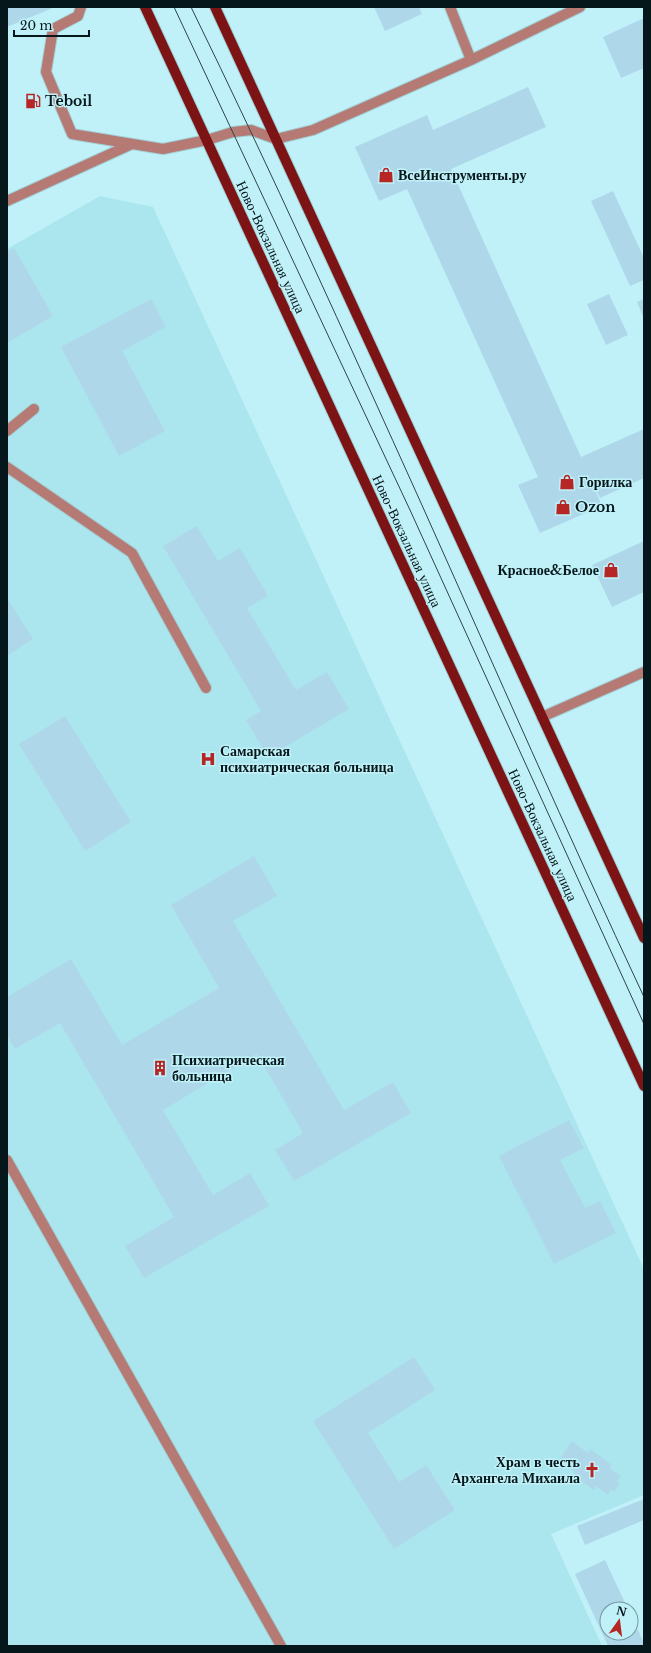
<svg xmlns="http://www.w3.org/2000/svg" width="651" height="1653" font-family="'Libre Baskerville',serif">
<style>
.built{fill:#abe6ee}
.building{fill:#aed8ea}
.lines{fill:none;stroke-linecap:round;stroke-linejoin:round}
.minor-casing{stroke:#a2ced4;stroke-width:12}
.major-casing{stroke:#a2ced4;stroke-width:12}
.minor{stroke:#b47a73;stroke-width:10}
.major{stroke:#7c1314;stroke-width:10}
.tram{stroke:#2d4549;stroke-width:1}
.labels{text-anchor:middle;stroke-width:3;stroke-linejoin:round;paint-order:stroke}
.poi-label{font-size:14px;font-weight:bold;fill:#05171a;stroke:#c0f1f8;text-anchor:start}
.street-label{font-size:14px;fill:#05171a;stroke:#c0f1f8}
</style>
<rect width="100%" height="100%" fill="#c0f1f8"/>
<path class="built" d="M100,196l53,11 491,1062v226l-93,39 51,112h-595v-1397z"/>
<path class="building" d="M7,7h48l-48,20z
M374,7h45l3,7 -37,17z
M644,18v50l-23,10 -18,-41z
M528,87l18,40 -95,42 130,288 63,-28v49l-44,20 -8,-15 10,23 -62,27 -22,-48 20,-8 -131,-288 -28,12 -24,-54 72,-32 6,15z
M613,191l31,67v22l-14,6 -39,-85z
M14,248l39,68 -46,27v-91z
M609,294l19,41 -22,10 -19,-41z
M151,299l15,28 -44,24 43,80 -46,25 -58,-109z
M644,299v20l-7,-17z
M197,526l21,35 22,-13 28,48 -21,12 49,82 31,-18 22,37 -81,48 -22,-37 15,-9 -98,-165z
M644,541v51l-32,15 -20,-42z
M7,598l26,41 -26,17z
M65,716l66,106 -46,29 -66,-107z
M254,856l23,40 -44,25 111,189 49,-28 18,31 -117,68 -19,-31 28,-17 -46,-79 -94,56 50,85 37,-22 19,33 -125,72 -19,-32 49,-29 -114,-194 -45,26 -8,-14v-38l64,-38 51,86 97,-57 -48,-83z
M569,1120l15,28 -24,12 25,48 15,-7 16,32 -62,31 -55,-108z
M414,1357l21,33 -67,43 31,49 27,-17 29,45 -61,39 -81,-128z
M572,1441l16,12 2,-4 22,16 -3,3 12,8 -4,6 3,2 -6,8 -3,-2 -3,5 -12,-9 -2,4 -21,-15 2,-3 -16,-12z
M644,1499v21l-59,25 -8,-19z
M605,1560l23,49h-21v24h24v-18l13,28v3h-36l-33,-72z"/>
<g class="lines">
<defs>
<path id="minor" d="M81,7l-3,9 -25,13 -7,43 26,62 91,15 44,-9 26,-8 18,-2 25,9 37,-9 158,-70 109,-53
M450,7l21,53
M7,201l125,-57
M7,431l27,-22
M7,467l125,86 74,135
M542,717l102,-45
M7,1160l274,486"/>
<path id="major" d="M145,7l499,1079
M215,7l429,931"/>
</defs>
<use href="#minor" class="minor-casing"/>
<use href="#major" class="major-casing"/>
<use href="#minor" class="minor"/>
<use href="#major" class="major"/>
<path class="tram" d="M174,7l236,503 234,514
M191,7c80,164 155,330 230,496 74,165 146,330 223,494"/>
</g>
<defs>
<symbol id="fuel-bare" viewBox="-9 -9 18 18"><path d="M-5.5-6h7V0h2V4h1.3V-2.5L3-4.5l.8-.8L6-3V5H2.5V1h-1V6h-7ZM-4.2-4.7v3.2H.2V-4.7Z" fill="#b52625" stroke="#c0f1f8" stroke-width="2.5" paint-order="stroke"/></symbol>
<symbol id="shop-bare" viewBox="-9 -9 18 18"><path d="M-5-2.5h2.3a2.7 3.5 0 0 1 5.4 0H5L5.5 6h-11ZM-1.5-2.5h3a1.5 2.3 0 0 0-3 0Z" fill="#b52625" stroke="#c0f1f8" stroke-width="2.5" paint-order="stroke"/></symbol>
<symbol id="hospital-bare" viewBox="-9 -9 18 18"><path d="M-5-5h3v3.5h4V-5h3V5h-3V1.5h-4V5h-3Z" fill="#b52625" stroke="#c0f1f8" stroke-width="2.5" paint-order="stroke"/></symbol>
<symbol id="building-bare" viewBox="-9 -9 18 18"><path d="M-4-6H4V6H1V3H-1V6H-4ZM-2.5-4.3h1.7v1.8h-1.7ZM.8-4.3h1.7v1.8H.8ZM-2.5-1h1.7V.8h-1.7ZM.8-1h1.7V.8H.8Z" fill="#b52625" stroke="#c0f1f8" stroke-width="2.5" paint-order="stroke"/></symbol>
<symbol id="church-bare" viewBox="-9 -9 18 18"><path d="M-1.2-6h2.4v3.5h3.3v2.4h-3.3V6h-2.4V-.1h-3.3v-2.4h3.3Z" fill="#b52625" stroke="#c0f1f8" stroke-width="2.5" paint-order="stroke"/></symbol>
</defs>
<g fill-rule="evenodd">
<use href="#fuel-bare" x="22" y="90" width="22" height="22"/>
<use href="#shop-bare" x="375" y="164" width="22" height="22"/>
<use href="#shop-bare" x="556" y="471" width="22" height="22"/>
<use href="#shop-bare" x="552" y="496" width="22" height="22"/>
<use href="#shop-bare" x="600" y="559" width="22" height="22"/>
<use href="#hospital-bare" x="197" y="748" width="22" height="22"/>
<use href="#building-bare" x="149" y="1057" width="22" height="22"/>
<use href="#church-bare" x="581" y="1459" width="22" height="22"/>
</g>
<g class="labels">
<g class="poi-label">
<text x="45" y="106">Teboil</text>
<text x="398" y="180">ВсеИнструменты.ру</text>
<text x="579" y="487">Горилка</text>
<text x="575" y="512">Ozon</text>
<text x="599" y="575" text-anchor="end">Красное&amp;Белое</text>
<text x="220" y="756">Самарская<tspan x="220" dy="16">психиатрическая больница</tspan></text>
<text x="172" y="1065">Психиатрическая<tspan x="172" dy="16">больница</tspan></text>
<text x="580" y="1467" text-anchor="end">Храм в честь<tspan x="580" dy="16">Архангела Михаила</tspan></text>
</g>
<g class="street-label">
<text transform="translate(271 247) rotate(65)" y="5">Ново-Вокзальная улица</text>
<text transform="translate(407 541) rotate(65)" y="5">Ново-Вокзальная улица</text>
<text transform="translate(543 835) rotate(65)" y="5">Ново-Вокзальная улица</text>
</g>
</g>
<rect width="651" height="1653" fill="none" stroke="#05171a" stroke-width="16"/>
<g transform="translate(619 1621) rotate(14)"><circle r="19" fill="#c0f1f8" stroke="#759a9f"/>
<path d="M0-3L7 15L0 10L-7 15Z" fill="#b52625"/>
<text y="-6" font-size="11" font-weight="bold" text-anchor="middle" fill="#05171a">N</text>
</g>
<path d="M14 30v6h75v-6" fill="none" stroke="#05171a" stroke-width="2"/>
<text x="20" y="30" font-size="12" fill="#05171a" stroke="#c0f1f8" stroke-width="3" paint-order="stroke">20 m</text>
</svg>
